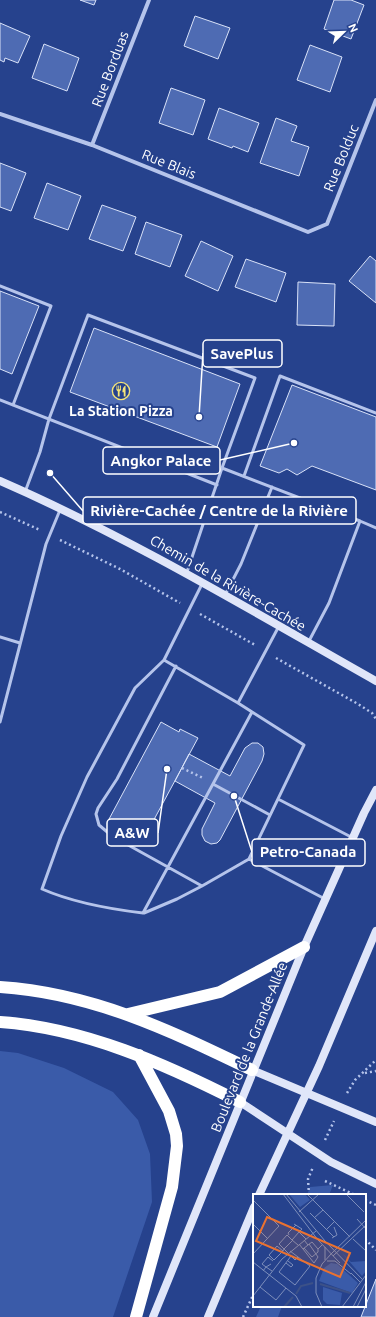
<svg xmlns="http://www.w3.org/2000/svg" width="376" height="1317" font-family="Ubuntu,sans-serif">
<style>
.green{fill:#3a5ba9}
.building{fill:#4e6bb3;stroke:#d9e2f8}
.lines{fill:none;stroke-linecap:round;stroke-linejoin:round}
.path{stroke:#b5c4eb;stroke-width:2.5;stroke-dasharray:2 3;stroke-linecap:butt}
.lane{stroke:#b5c4eb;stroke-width:3}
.street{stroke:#b5c4eb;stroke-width:4}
.secondary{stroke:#e0e6f9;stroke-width:8}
.highway{stroke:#fff;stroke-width:12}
.labels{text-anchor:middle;stroke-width:4;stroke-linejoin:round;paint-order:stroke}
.street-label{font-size:14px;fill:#fff;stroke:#26428d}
.poi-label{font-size:14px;font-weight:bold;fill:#fff;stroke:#26428d}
.inset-river{fill:none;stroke:#3c5188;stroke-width:2}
.inset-road{fill:none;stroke:#7d8ebb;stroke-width:1}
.view{fill:#eb7230;fill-opacity:0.15;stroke:#eb7230;stroke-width:2}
.inset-edge{fill:none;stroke:#fff;stroke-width:2}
.leader{fill:none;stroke:#fff;stroke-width:1.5}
.callout-dot{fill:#fff;stroke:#26428d;stroke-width:1.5}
.callout{fill:#26428d;stroke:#fff;stroke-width:1.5}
.callout-label{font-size:15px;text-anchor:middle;font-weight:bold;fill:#fff}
</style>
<rect width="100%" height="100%" fill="#26428d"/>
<path class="green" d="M0,1051l18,2 46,15 49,24 25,28 12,34 2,48 -39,115h-113z
M333,1185l-4,10h-22l3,-8z
M261,1306h21l-4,11h-22z"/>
<path class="building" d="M80,0h16l-2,5z
M334,0h17l13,5 -13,34 -27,-10z
M195,16l35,12 -12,31 -34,-13z
M0,23l30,13 -12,27 -13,-5 -1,4 -4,-2z
M44,44l35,14 -12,33 -35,-13z
M310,45l32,12 -12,35 -33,-12z
M171,88l34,12 -12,35 -34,-12z
M219,108l40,15 -11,29 -15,-6 -1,2 -24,-9z
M276,118l21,8 -6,15 18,6 -10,29 -39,-13z
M0,163l26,10 -15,38 -11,-4z
M47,183l34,13 -13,34 -34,-12z
M102,205l34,12 -13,34 -34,-12z
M146,222l36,13 -12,32 -35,-13z
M201,241l32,15 -15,35 -33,-15z
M370,256l6,5v42l-27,-22z
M246,259l40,14 -10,29 -41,-15z
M298,282l37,2 -1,42 -37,-1z
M0,291l39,15 -27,68 -12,-5z
M94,328l146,56 -23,63 -147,-55z
M292,385l84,32v73l-64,-24 -15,9 -10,-6 -8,4 -19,-7z
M161,722l18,10 1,-3 18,9 -55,102 -4,-2 -1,3 -11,-6 1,-3 -20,-11z
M252,743h6l5,4 1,7 -2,7 -42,79 -3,3 -6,1 -6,-3 -3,-6v-6l13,-26 -40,-22 14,-27 41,22 15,-28z
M376,1279v38h-15z"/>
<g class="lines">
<path class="path" d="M0,512l40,18
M60,540l60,29 60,34
M200,614l55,31
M276,658l82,46 14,9 4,6
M182,768l21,10
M365,1073l11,-2
M347,1093l8,-13 21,-20
M325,1140l9,-19
M325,1181l30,14
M309,1195l-1,-16 5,-12
M365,1200l11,5
M365,1239l11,11
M243,1317l11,-24"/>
<path class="lane" d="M0,286l51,20 -38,99
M0,400l217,85
M244,476l36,-100 96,37
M25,492l15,-40 9,-33 39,-104 167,63 -33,90
M360,521l16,7
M187,572l35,-104 138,53 -31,82 -20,38
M202,584l-38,76 74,43 41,-77
M225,595l16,-31 31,-77
M0,637l20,6
M164,660l-29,28 -48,89 -26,59 -19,53c32,14 67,20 101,24l109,-201
M176,666l-59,113 -19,29 -2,6 3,11 13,11 90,50 47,-27
M238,703l66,42 -55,114 76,40
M0,722l46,-178 14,-34
M213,784l57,31
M278,799l75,39
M144,913l33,-14 25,-13"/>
<path class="street" d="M0,114l92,31 216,87 19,-8 49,-124
M92,145l57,-145"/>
<path class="secondary" d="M0,481c131,57 252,130 376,200
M252,1070l124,52
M240,1102l91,60 45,22
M259,1195l60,-129 57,-135
M153,1317l151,-370 60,-134 12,-23
M208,1317l46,-110"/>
<path class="highway" d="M0,987c93,6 171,44 252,83
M128,1014l92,-22 84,-45
M0,1022c85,6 165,42 240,80
M136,1317l36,-130 5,-41 -1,-12 -7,-23 -30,-56"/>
</g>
<defs>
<symbol id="restaurant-ring" viewBox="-11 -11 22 22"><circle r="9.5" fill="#26428d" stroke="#f4e479" stroke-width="1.5"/><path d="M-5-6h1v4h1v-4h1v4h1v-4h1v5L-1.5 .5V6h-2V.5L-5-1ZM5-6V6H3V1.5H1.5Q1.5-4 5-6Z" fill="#f4e479"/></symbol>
</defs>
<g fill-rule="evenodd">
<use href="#restaurant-ring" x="111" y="381" width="20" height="20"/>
</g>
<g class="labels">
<g class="street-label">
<text transform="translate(110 69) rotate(-69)" y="5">Rue Borduas</text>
<text transform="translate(341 158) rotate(-68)" y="5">Rue Bolduc</text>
<text transform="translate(169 164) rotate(22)" y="5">Rue Blais</text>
<text transform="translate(228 583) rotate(30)" y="5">Chemin de la Rivière-Cachée</text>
<text transform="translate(249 1047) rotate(-68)" y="5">Boulevard de la Grande-Allée</text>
</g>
<g class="poi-label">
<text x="121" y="416">La Station Pizza</text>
</g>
</g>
<g transform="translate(253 1194)">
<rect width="113" height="113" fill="#26428d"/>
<path d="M36,0h16l5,6 -10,7zM88,58l10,10 15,-1v10l-4,5zM78,69l6,1 21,19 -6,10 -33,-12 5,-13zM70,93l19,6 -2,12 -13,-1 -4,-4z" fill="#3a5ba9"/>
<path class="inset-river" d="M67,90l30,9M43,100l5,-8 12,-3M31,113l9,-10"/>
<path class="inset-road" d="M30,0l35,46 22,23M33,0l39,47 38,39M54,0l43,43M93,0l18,18M0,6l26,26 -26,28M46,18l20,-18M57,19l24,24M61,24l9,-8M104,25l9,10M0,30l15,15M41,30l8,5 -3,3M73,36l9,-9M36,41l-1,-2 8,-8M79,44l5,-3 -3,-8M100,45l13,12M46,50l4,5 5,-4 -4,-5M45,51l-6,-5 7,-8 7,7M55,51l4,-3 6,7 4,-4M51,54l8,9 6,-5v-3M50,55l11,14 4,-6 -9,-13M30,57l-6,-5 -8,9 5,5 9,-9 1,-2 9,-9M37,57l20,15 -15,19 -16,-13 12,-16 4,4 3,-3M35,59l-9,-9 8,-9 5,5M78,60l35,-34M80,62l33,-31M72,66v-13M74,67h8l16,13M0,68l43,34 6,11M33,69l5,4 2,-2 -5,-4M18,70l-5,3 -4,-3 6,-7 5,4M10,77l3,-4 6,4M98,79l9,9M7,93l16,13 10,-12M0,102l29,-37 34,-28M69,113l-6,-14v-15l6,-14 9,-10M89,113l24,-32M100,113l13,-25M104,113l9,-18"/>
<path class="view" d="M14,23l83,36 -10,24 -84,-36z"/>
<rect width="113" height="113" class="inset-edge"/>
</g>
<path class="leader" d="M199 417L203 353M294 443L220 460M50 473L83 511M167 769L158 833M234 796L252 852"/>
<g class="callout-dot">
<circle cx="199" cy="417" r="4"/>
<circle cx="294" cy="443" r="4"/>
<circle cx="50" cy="473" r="4"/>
<circle cx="167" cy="769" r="4"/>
<circle cx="234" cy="796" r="4"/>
</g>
<g class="callout">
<rect x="203" y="340" width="79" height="27" rx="4"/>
<rect x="103" y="447" width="117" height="27" rx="4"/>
<rect x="83" y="497" width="273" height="27" rx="4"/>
<rect x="107" y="819" width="51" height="27" rx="4"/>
<rect x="252" y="839" width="113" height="27" rx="4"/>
</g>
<g class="callout-label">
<text x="242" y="359">SavePlus</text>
<text x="161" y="466">Angkor Palace</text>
<text x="219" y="516">Rivière-Cachée / Centre de la Rivière</text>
<text x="132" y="838">A&amp;W</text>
<text x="308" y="857">Petro-Canada</text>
</g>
<g transform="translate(344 32) rotate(67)" stroke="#26428d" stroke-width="3" paint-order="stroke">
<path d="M0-3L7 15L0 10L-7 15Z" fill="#ffffff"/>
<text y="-6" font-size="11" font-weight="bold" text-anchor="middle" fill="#ffffff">N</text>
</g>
</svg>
